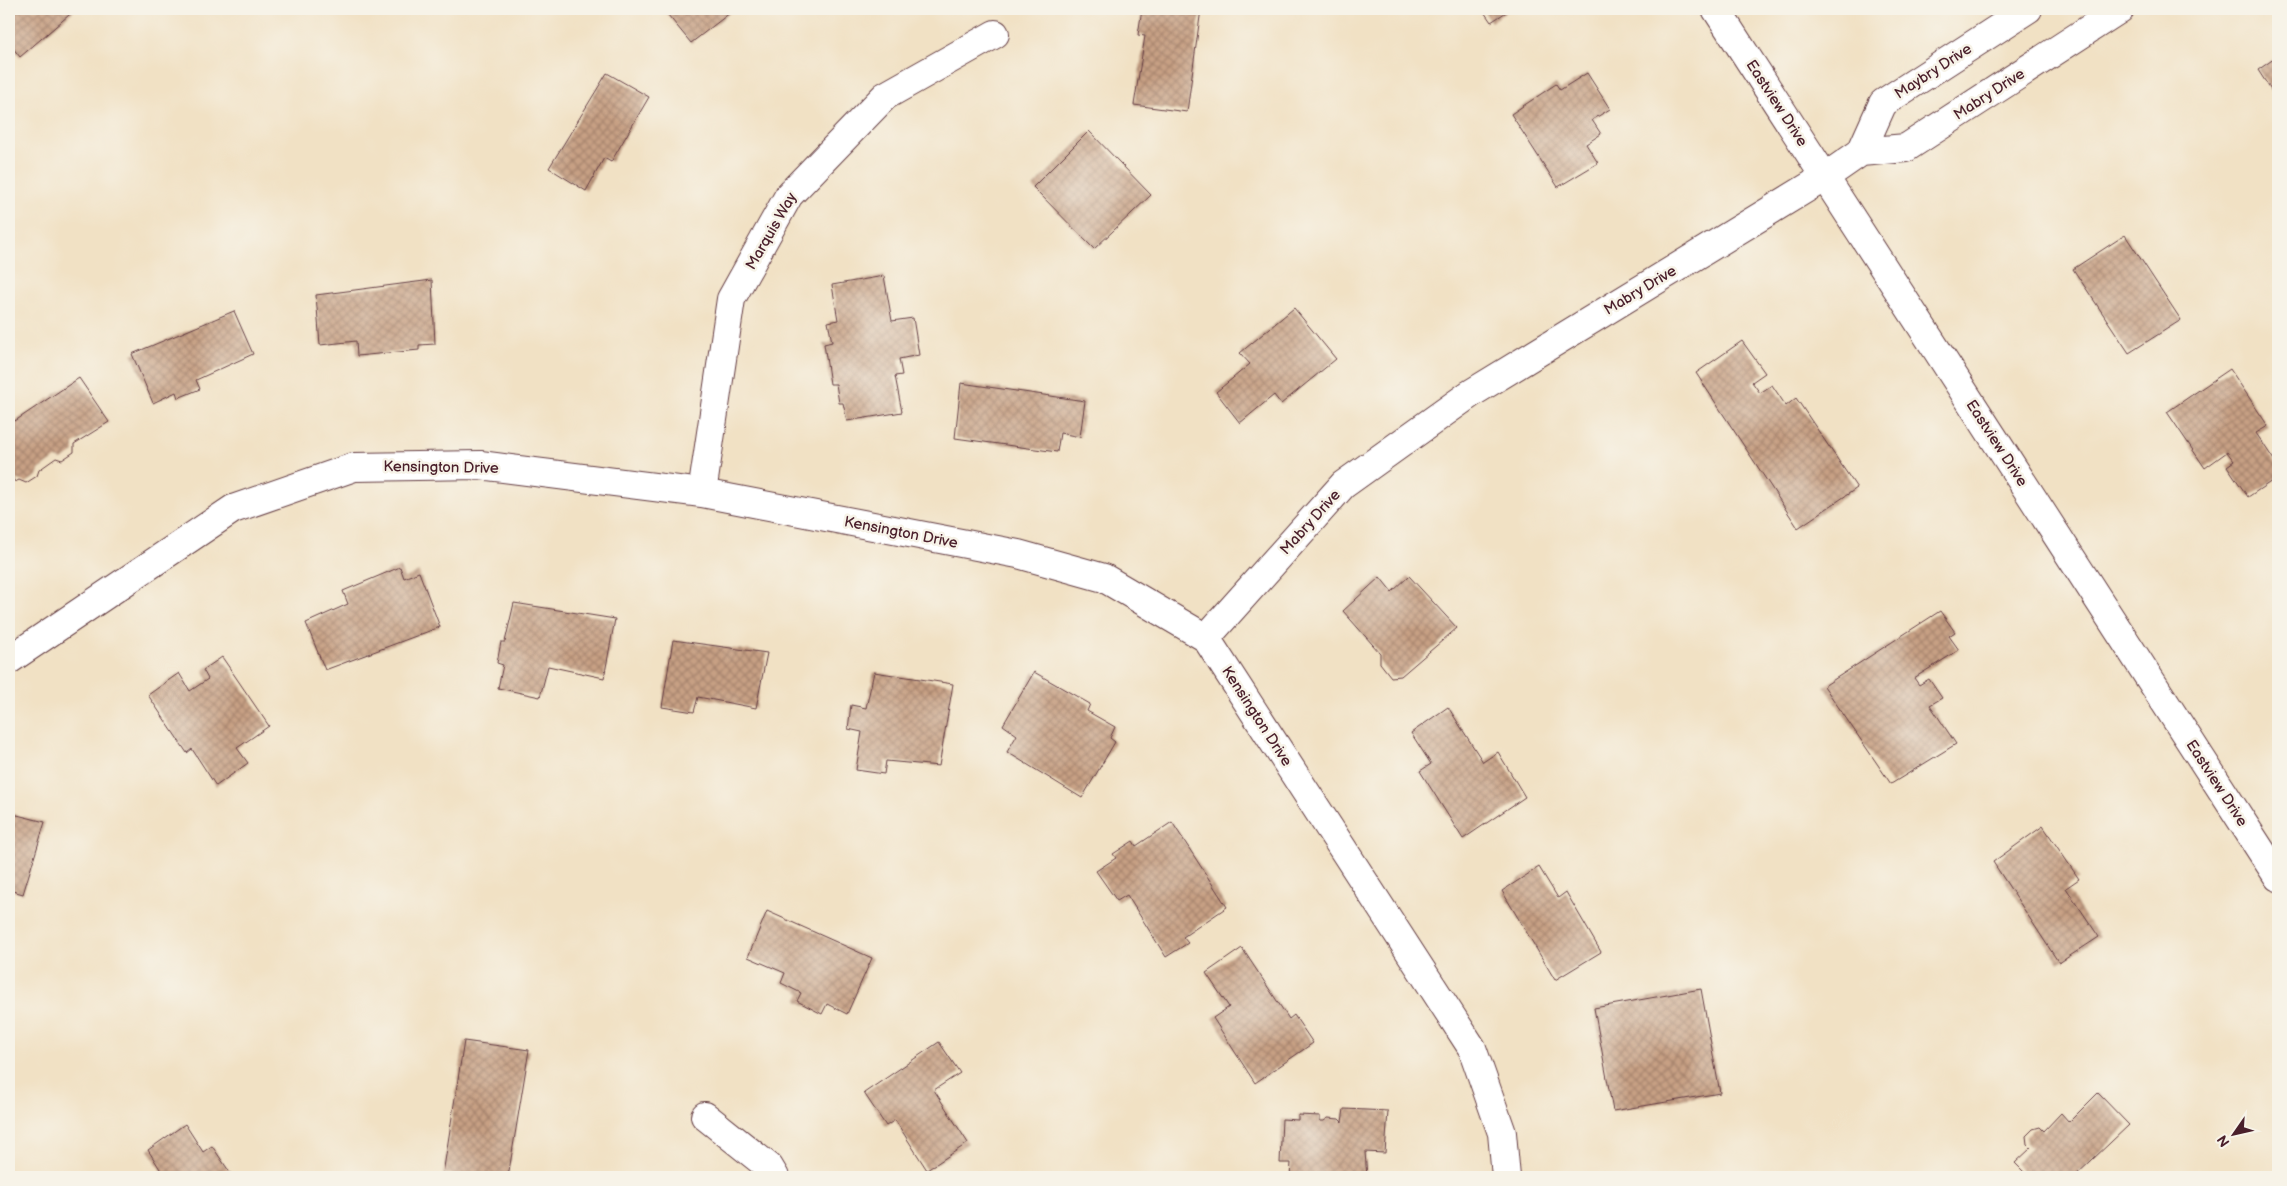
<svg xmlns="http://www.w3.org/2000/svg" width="2287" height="1186" font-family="'Balsamiq Sans',sans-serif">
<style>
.building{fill:url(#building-cross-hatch)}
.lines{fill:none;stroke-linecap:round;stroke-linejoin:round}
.minor-casing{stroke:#633c42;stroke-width:30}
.tertiary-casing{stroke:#633c42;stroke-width:30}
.minor{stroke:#fff;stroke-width:28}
.tertiary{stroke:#fff;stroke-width:28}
.labels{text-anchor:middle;stroke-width:5;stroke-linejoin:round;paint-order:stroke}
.street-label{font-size:15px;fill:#4a1f2b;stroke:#f7f3e8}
</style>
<defs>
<pattern id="building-cross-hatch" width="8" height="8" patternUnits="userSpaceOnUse" patternTransform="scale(1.25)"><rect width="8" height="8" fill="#c7a084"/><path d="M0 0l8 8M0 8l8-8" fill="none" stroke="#a4826c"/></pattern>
</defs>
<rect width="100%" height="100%" fill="#f7f3e8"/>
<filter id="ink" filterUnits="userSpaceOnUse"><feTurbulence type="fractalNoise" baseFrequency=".02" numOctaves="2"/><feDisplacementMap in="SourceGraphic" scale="10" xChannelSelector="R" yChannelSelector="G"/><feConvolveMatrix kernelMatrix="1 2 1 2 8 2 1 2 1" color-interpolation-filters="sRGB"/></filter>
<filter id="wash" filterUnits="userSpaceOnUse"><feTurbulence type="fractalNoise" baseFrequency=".0096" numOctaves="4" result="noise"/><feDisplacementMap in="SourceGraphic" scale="20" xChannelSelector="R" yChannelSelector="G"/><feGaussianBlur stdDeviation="1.12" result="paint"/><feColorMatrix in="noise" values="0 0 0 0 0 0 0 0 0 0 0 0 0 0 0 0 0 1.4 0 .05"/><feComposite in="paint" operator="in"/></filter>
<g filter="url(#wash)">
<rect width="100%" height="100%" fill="#f1e1c4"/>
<g id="blocks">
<path class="building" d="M9,9h75l-3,2 -5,-2 -56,48 -11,-14z
M663,9h72l-44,34z
M1142,9h59l-14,103 -53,-7 11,-69 -7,-1z
M1482,9h29l-20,13z
M2278,56v45l-20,-31z
M607,73l42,24 -38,65 -7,-4 -18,33 -37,-23z
M1587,73l23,36 -18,11 9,14 -15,10 12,19 -40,24 -47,-73 45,-30 4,6z
M1089,131l62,64 -57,54 -61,-62z
M2125,235l56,85 -52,33 -56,-84z
M884,276l8,45 21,-3 6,37 -20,4 3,16 -7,1 7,36 -55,9 -4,-18h-4l-3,-19h-6l-6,-40 8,-2 -4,-20 10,-2 -6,-35z
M432,280l3,64 -16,1v5l-62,6 -1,-15 -36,4 -4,-50z
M1294,308l42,51 -55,45 -7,-9 -34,28 -24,-31 34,-28 -10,-11z
M234,311l19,43 -57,26 4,9 -22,9 -2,-6 -23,11 -21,-49z
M1742,341l23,32 -13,9 8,11 12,-8 14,21 10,-8 61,90 -59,40 -102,-155z
M2230,369l38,57 -12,7 22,33v11l-30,20 -21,-31 7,-5 -7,-9 -22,16 -38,-56z
M79,378l30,44 -35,22v8l-12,8 -6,-2 -17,12 -2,6 -11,7 -7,-3 -4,2 -6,-10v-61l6,10z
M961,383l124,18 -5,36 -20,-4 -3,19 -102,-14z
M400,567l4,11 15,-6 21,55 -115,43 -19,-47 42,-19 -5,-13z
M1409,576l48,52 -56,48 -10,1 -11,-14v-10l-37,-42 37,-34 12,15z
M514,603l101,16 -11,59 -56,-12 -8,31 -42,-9 5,-23 -6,-2 4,-21h4z
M1940,611l15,21 -6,4 10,14 -45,28 5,7 10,-6 13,19 -12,7 26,39 -65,40 -67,-98z
M673,640l94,13 -11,55 -58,-11 -4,15 -32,-5z
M222,657l47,69 -32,22 11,15 -32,23 -24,-37 -5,4 -39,-58 31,-22 11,18 18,-12 -5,-9z
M874,672l79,12 -14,82 -53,-5 -2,13 -28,-4 6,-38 -14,-3 3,-24 15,3z
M1034,672l56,32 -3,7 28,16 -5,11 5,4 -33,56 -75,-46 10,-17 -14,-10z
M1448,707l35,55 15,-10 27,45 -62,42 -43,-68 11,-7 -20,-31z
M9,813l36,9 -22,72 -14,-4z
M1172,822l55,85 -44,30 5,6 -22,14 -39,-62 -10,6 -21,-30 20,-13 -3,-4 20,-13 3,5z
M2043,826l36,53 -13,9 33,49 -40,26 -66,-101z
M1539,867l19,31 8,-6 35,60 -46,28 -53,-89z
M767,911l105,47 -25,56 -20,-10 -5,10 -25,-13 4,-8 -20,-10 4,-10 -37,-16z
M1242,948l47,71 5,-4 19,28 -58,40 -42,-65 16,-11 -23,-34z
M1701,989l19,104 -107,18 -19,-103z
M464,1041l65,9 -21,127h-34l-31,-3z
M939,1042l21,31 -26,17 34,53 -41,27 -32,-50 -9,6 -22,-33z
M2098,1093l31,32 -55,52h-45l-14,-14 16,-15 -4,-4 -1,-8 7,-7 7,-2 4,4 17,-18 8,9z
M1344,1109l44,2 -3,42 -20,-1 2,25h-77l1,-14h-11l2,-44 16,1v-5l22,1v5h4l4,-3 11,1 3,3z
M185,1124l18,28 9,-6 21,31h-68l-17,-27z"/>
</g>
</g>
<g filter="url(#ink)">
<use href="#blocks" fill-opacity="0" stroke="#633c42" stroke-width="1"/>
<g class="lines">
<defs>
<path id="minor" d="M1861,152l22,-49 145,-94
M702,493l29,-194 58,-104 96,-99 110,-62
M1206,638l137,-153 127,-91 355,-217 36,-25 45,-4 214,-139
M9,660l224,-151 121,-42 126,-2 222,28 316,61 86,24 102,60 266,410 30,85 4,44
M705,1116l64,51 6,10"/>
<path id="tertiary" d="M1716,9l562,868"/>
</defs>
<use href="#minor" class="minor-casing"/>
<use href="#tertiary" class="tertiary-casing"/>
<use href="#minor" class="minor"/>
<use href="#tertiary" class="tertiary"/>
</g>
</g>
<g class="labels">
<g class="street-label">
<text transform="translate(1933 71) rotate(-33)" y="5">Maybry Drive</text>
<text transform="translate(1989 94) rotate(-33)" y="5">Mabry Drive</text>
<text transform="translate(1777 103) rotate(57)" y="5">Eastview Drive</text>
<text transform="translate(771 231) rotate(-60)" y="5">Marquis Way</text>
<text transform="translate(1640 290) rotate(-31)" y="5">Mabry Drive</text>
<text transform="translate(1997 443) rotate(57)" y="5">Eastview Drive</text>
<text transform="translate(441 467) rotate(1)" y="5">Kensington Drive</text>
<text transform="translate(1310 522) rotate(-48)" y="5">Mabry Drive</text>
<text transform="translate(901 532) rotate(11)" y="5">Kensington Drive</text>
<text transform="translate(1257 716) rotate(57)" y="5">Kensington Drive</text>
<text transform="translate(2217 783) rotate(57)" y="5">Eastview Drive</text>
</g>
</g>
<rect width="2287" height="1186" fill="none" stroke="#f7f3e8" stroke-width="30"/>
<g transform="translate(2234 1134) rotate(236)" stroke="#f7f3e8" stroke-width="4" paint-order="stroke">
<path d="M0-4L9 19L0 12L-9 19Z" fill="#4a1f2b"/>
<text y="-8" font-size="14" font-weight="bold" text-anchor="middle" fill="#4a1f2b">N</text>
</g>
</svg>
